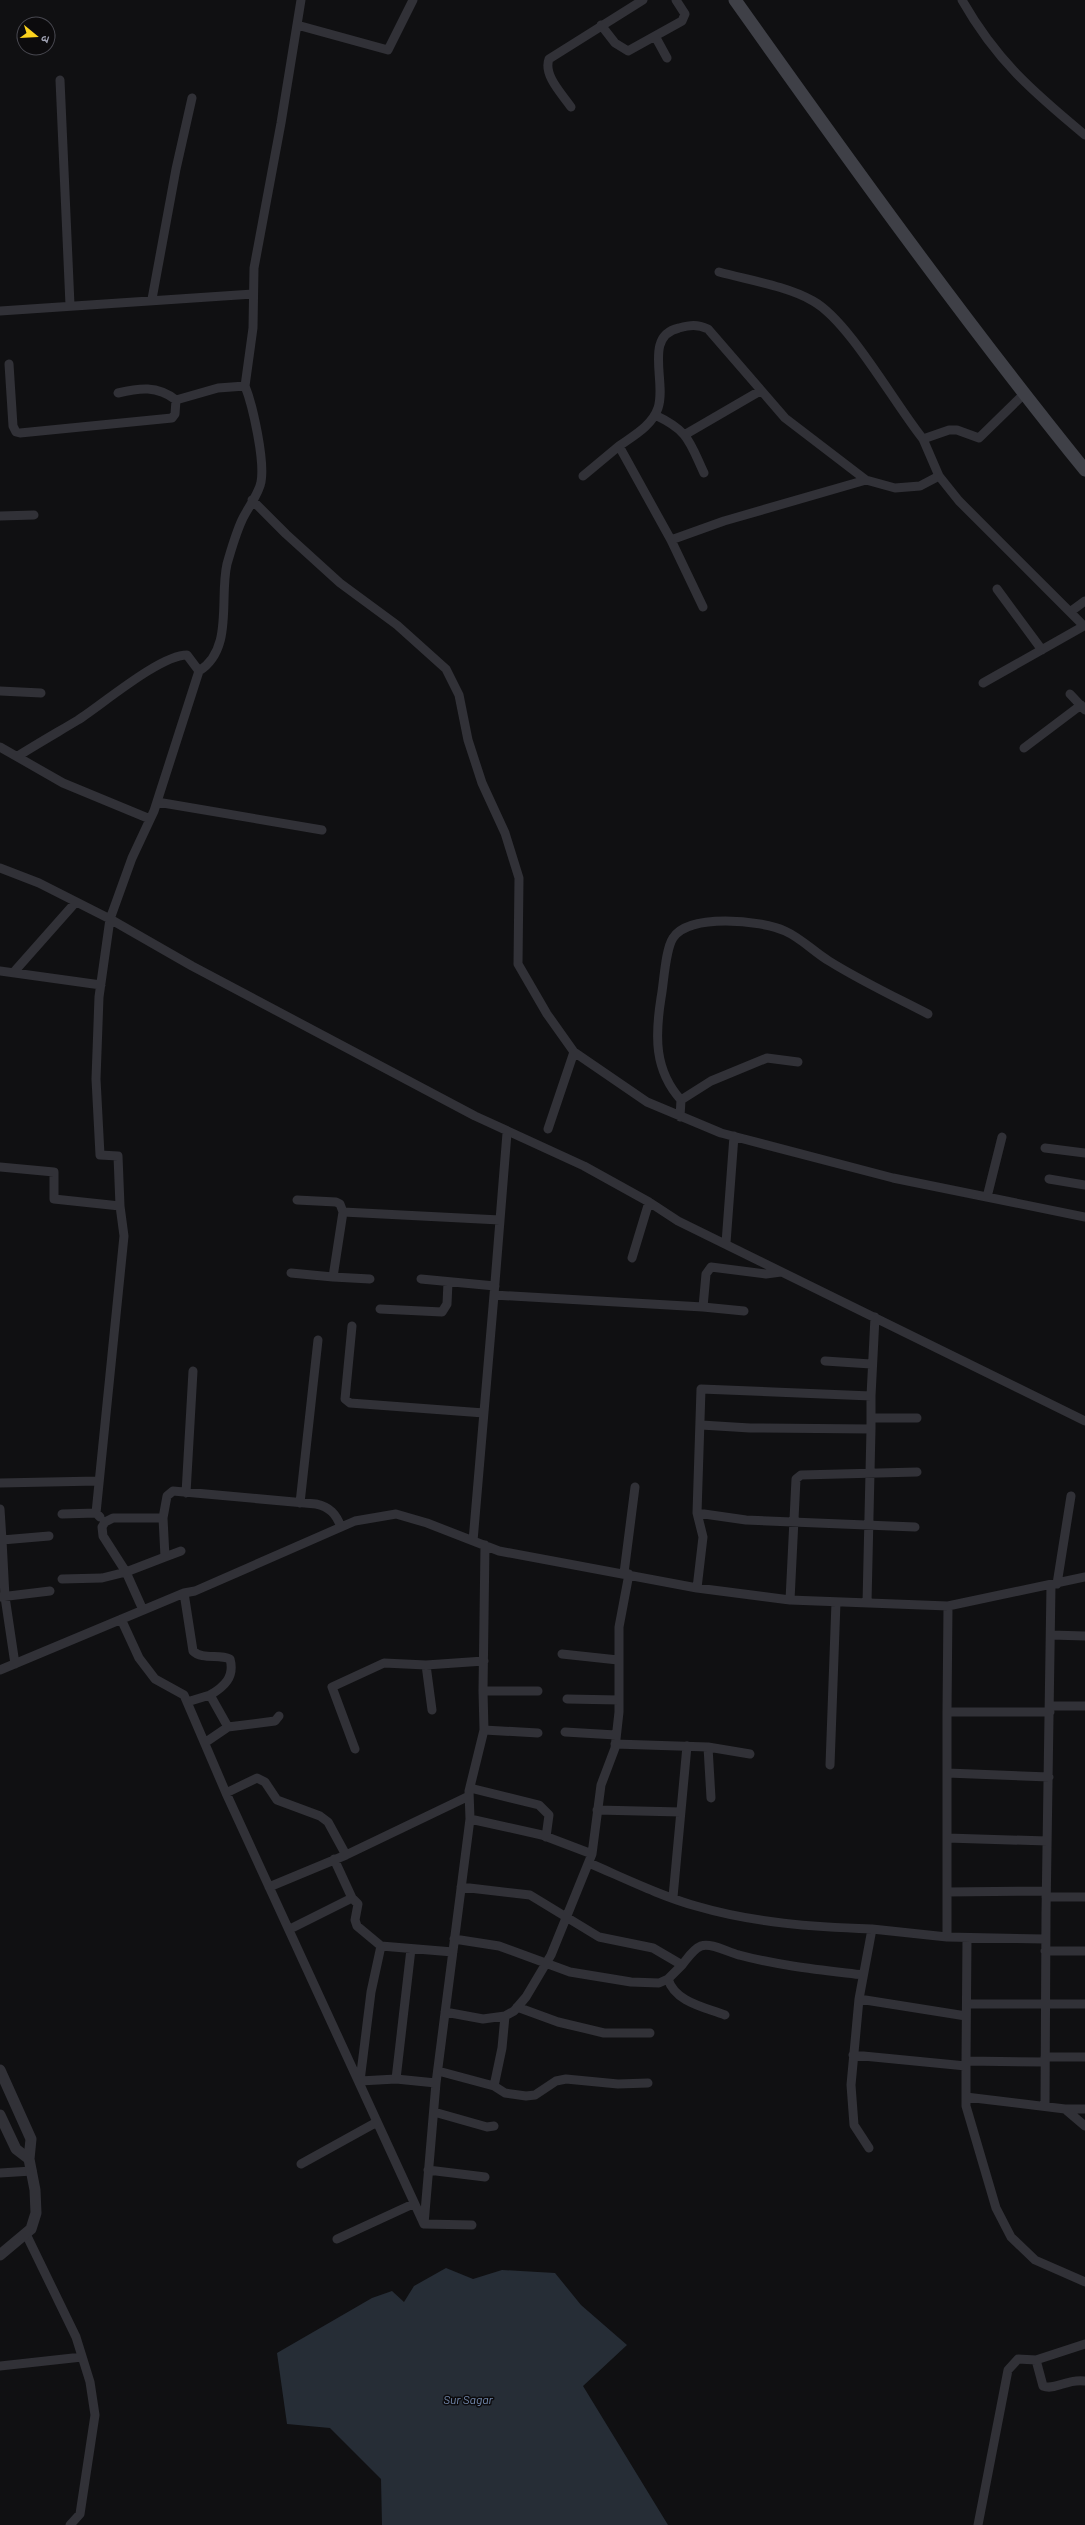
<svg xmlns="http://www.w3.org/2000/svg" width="1085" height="2525" font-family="Barlow,'Noto Sans Devanagari',sans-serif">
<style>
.water{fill:#262d36}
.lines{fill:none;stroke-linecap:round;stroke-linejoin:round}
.minor{stroke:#313137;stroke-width:9}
.tertiary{stroke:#313137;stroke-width:11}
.secondary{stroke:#3f4047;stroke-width:13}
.labels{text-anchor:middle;stroke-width:3;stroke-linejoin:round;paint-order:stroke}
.water-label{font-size:12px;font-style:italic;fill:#758cb1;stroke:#0c0b0d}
</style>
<rect width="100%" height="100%" fill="#101012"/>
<path class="water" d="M446,2268l27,11 29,-9 53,3 26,32 46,40 -44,41 85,139h-286l-1,-46 -51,-51 -43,-4 -10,-71 95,-55 20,-7 12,11 10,-16z"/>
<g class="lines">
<path class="minor" d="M962,0c34,60 71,92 123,135
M297,25l91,25 25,-50
M601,25l14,18 13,8 54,-30 3,-7 -9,-14
M655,36l12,22
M60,80l10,225
M571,107c-9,-13 -28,-32 -22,-48l94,-59
M719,272c29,8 68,14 94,29 36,20 81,102 110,138l26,-9h8l22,8 45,-44
M152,299l24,-130 16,-71
M0,311l253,-17
M9,364l4,62 3,6 4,1 152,-15 3,-4 1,-14
M245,386l8,-58 1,-60 27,-145 20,-123
M655,415c34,16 34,26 49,58
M686,434l74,-43
M583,476l36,-30
M939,476l20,25 111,111 15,-11
M252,500l34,34 54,49 57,42 49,44 13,26 9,45 14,43 23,50 14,45 -1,86 29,50 27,38 73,50 74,31 172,45 192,39
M0,516l34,-1
M671,540l53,-19 142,-41
M997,589l45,61
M703,607l-32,-67 -52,-94c14,-10 33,-20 39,-38 9,-26 -15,-72 21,-80 11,-3 18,-4 29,1l77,89 81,62 29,8 25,-2 19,-10 -16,-37
M983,683l101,-57 -14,-14
M0,691l41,2
M1070,694l15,16
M0,747l63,36 87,36
M1024,748l57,-43
M18,756c19,-12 40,-24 60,-36 25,-16 82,-65 109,-65l12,16
M157,802l165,28
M0,868l39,15 71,36 22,-61 22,-47 45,-140c35,-22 20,-73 28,-107 4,-14 9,-31 15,-44 5,-11 17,-26 19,-38 4,-21 -8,-76 -16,-96l-27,2 -42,12c-19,-15 -37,-12 -58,-7
M0,971l101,14
M13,973l62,-70
M681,1100l30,-19 56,-23 31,4
M680,1117l1,-17c-27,-30 -26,-64 -20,-102 3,-15 4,-48 12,-60 15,-25 88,-18 112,-7 16,7 29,21 44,30 32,20 66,36 99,53
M548,1129l26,-77
M1045,1148l40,5
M0,1167l54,5v27l66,7 -2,-50 -18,-1 -4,-76 3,-82 11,-78 82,47 283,150 109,50 65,36 29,19 407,200
M1049,1179l36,6
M987,1197l15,-60
M297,1200l39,2 4,2 3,8
M726,1243l8,-107
M632,1258l17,-56
M291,1273l42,4
M370,1279l-37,-2 10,-65 157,8
M421,1279l74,7
M494,1295l13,-162
M703,1307l41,4
M380,1309l62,3 5,-8 1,-22
M352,1326l-7,73 5,4 134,10
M825,1361l46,3
M871,1418h46
M701,1425l49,3 121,1v-33
M0,1483l98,-2
M186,1493l7,-122
M300,1503l18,-163
M0,1509l2,31 47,-4
M96,1513l28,-277 -4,-30
M697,1513l4,-124 170,7 4,-79
M62,1514l34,-1 4,4
M163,1518l4,-22 6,-5 143,13c14,3 20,10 25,23
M0,1540h2l3,57 10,67
M473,1541l21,-246 209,12 3,-33 5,-7 55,7 15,-2
M624,1573l11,-86
M62,1579l40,-1 24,-6 39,-15
M1057,1584l14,-88
M697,1588l6,-51 -6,-24 49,7 169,7
M184,1593l9,58c9,9 26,3 37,8 5,18 -6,28 -20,36
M0,1597l50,-6
M790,1600l6,-121 5,-4 116,-3
M867,1603l4,-174
M948,1606l-1,106h103
M143,1610l-17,-38 -23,-36 -1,-9 3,-5 8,-4h50l2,39 16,-6
M121,1619l18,39 16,21 29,16 42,98 198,431 12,-141 34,-264 -1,-28 15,-61 -1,-39 2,-146
M1051,1635l34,1
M562,1654l56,6
M426,1665l6,45
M0,1670l184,-77 11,-2 160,-70 41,-7 31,9 72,28 198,37 93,12 158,6 137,-29
M483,1691h55
M567,1699l52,1
M187,1702l23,-7 18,32 -22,15
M1050,1706h35
M947,1712v225l98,2
M228,1727l47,-6 4,-5
M484,1730l54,3
M565,1732l51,3
M615,1744l93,3 3,51
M708,1747l42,7
M355,1749l-23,-62 52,-24 42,2 58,-4
M830,1765l6,-163
M947,1773l102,4
M470,1788l69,17 10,10 -3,22
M226,1793l31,-15 8,4 12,18 43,16 8,6 18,33
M597,1810l84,2
M470,1819l72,16 50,19
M947,1838l100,3
M589,1863c35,15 71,33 107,43 58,17 117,21 176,23
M269,1887l77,-32 123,-59
M461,1887l69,8 69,42 54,11 29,17c5,-6 11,-16 19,-19 10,-4 28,7 38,9 41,11 83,15 124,20
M947,1892l99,-1
M673,1897l14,-151
M1046,1897h39
M352,1898l6,6 -3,16 2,6 24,20
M290,1929l62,-31 -18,-39
M947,1937l-75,-8 -13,70 107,17
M967,1938l-1,123 79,1
M454,1939l45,7 71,26 61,10 28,1 9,-4 14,-14
M1045,1951h40
M668,1979c7,23 36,28 57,36
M859,1999l-8,86 3,40 15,23
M967,2004h118
M517,2007l41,15 46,11h46
M445,2012l38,7 22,-3 9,-5 12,-14 25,-42 41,-101 9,-69 14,-37 4,-36v-85l10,-53
M853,2055l113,11
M1045,2057h40
M966,2061v45l30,102 15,29 24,23 50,22
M438,2071l56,15 8,-38 3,-32
M396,2079l15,-130
M436,2083l-40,-4 -36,2 11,-89 10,-46 72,6
M494,2086l11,7 21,3 9,-1 21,-14 10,-2 52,5 30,-1
M966,2097l99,12h20
M1045,2106l1,-192 5,-329
M1065,2109l20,17
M434,2112l53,15 7,-1
M301,2164l76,-42
M428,2170l57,7
M0,2173l32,-2
M424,2224l48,1
M26,2234l50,103 14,45 5,33 -15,99 -10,11
M337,2239l76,-35
M1036,2360l7,26c12,5 24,-8 42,-5
M0,2366l82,-9
M978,2525l30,-155 10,-11 18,1 49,-16"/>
<path class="tertiary" d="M0,2070l31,69 -2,20 6,31 1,23 -5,16 -31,26
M0,2115l16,34 13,10"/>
<path class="secondary" d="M735,0c113,159 227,318 350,470"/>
</g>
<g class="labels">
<g class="water-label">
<text x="468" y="2404">Sur Sagar</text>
</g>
</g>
<g transform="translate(36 36) rotate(108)"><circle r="19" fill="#0c0b0d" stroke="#484850"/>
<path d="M0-3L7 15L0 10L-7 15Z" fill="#fcd31e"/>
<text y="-6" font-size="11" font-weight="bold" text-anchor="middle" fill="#a1a3b4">उ</text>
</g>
</svg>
